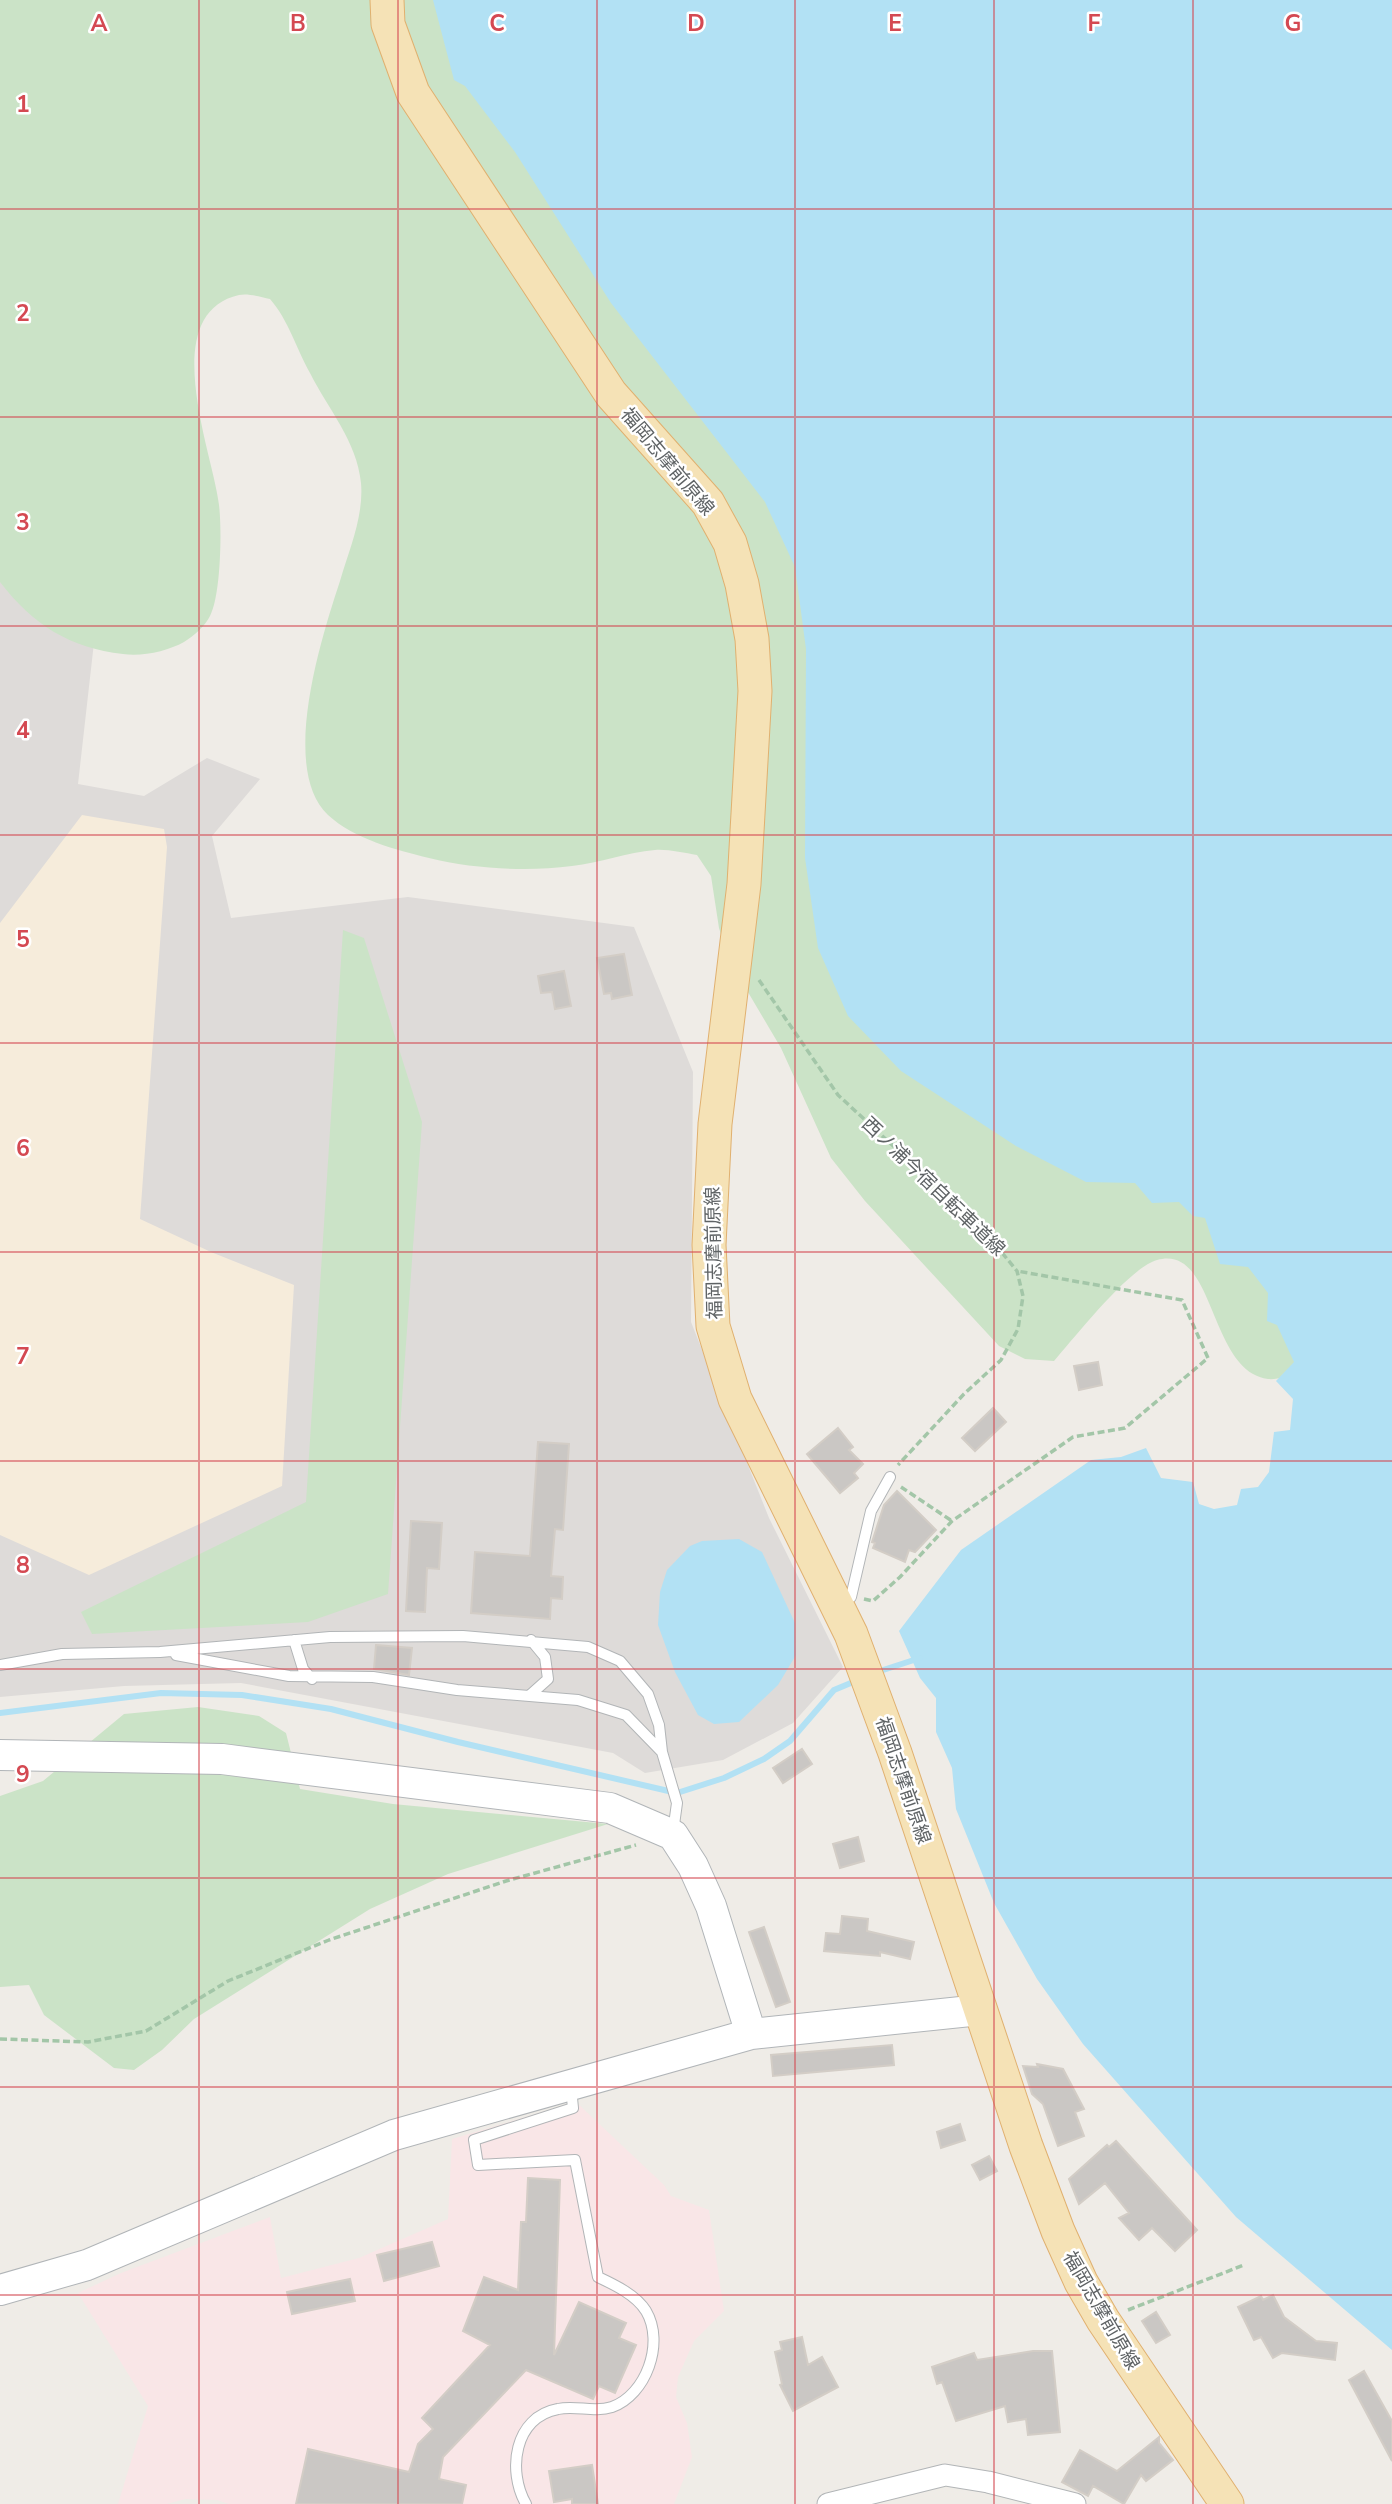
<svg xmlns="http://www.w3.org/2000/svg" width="1392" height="2504" font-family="'Nunito Sans','Noto Sans JP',sans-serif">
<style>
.industrial{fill:#dedbd9}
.medical{fill:#f9e6e7}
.green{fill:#cbe3c7}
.sand{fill:#f6ecdb}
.water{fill:#b2e1f4}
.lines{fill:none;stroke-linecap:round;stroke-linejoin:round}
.stream{stroke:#b2e1f4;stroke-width:6}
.building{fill:#cac7c4;stroke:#d3cdc6;stroke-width:2}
.lane-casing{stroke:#b2b5b7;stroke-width:12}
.street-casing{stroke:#b2b5b7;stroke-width:23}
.secondary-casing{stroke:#b1b5b8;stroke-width:32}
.primary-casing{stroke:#e0b06f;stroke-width:35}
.path{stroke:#a3c6a8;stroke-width:3.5;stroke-dasharray:7 3.5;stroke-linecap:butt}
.lane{stroke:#fff;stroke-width:10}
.street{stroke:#fff;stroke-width:21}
.secondary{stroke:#fff;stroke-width:30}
.primary{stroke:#f5e2b6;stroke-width:33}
.grid{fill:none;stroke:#d44952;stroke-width:2;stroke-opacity:0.55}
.labels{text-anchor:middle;stroke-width:5;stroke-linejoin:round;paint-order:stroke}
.street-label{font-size:19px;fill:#5f6365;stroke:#fff}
.grid-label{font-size:23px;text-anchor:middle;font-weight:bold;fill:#d44952;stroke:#fff;stroke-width:5;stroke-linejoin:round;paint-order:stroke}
</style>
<rect width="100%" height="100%" fill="#efece7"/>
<path class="industrial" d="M0,419l104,135 -26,230 66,12 63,-38 53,21 -48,57 19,82 177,-21 226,30 59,145 -2,250 78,196 74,149 -50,56 -70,37 -78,13 -32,-20 -372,-70 -117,3 -124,11z"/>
<path class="medical" d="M576,2102l88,83 7,11 38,14 15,101 -30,30 -16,36 -2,20 11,26 5,34 -18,47h-445l-12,-4 -32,-1 -18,5h-49l30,-98 -70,-113 43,-20 149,-56 11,61 78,-20 89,-39 4,-80z"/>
<path class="green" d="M0,0h549l673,1102 77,271c-9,2 -22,7 -31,6 -60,-8 -52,-136 -111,-119 -28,8 -82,77 -103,101l-29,-2 -26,-13 -134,-145 -34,-43 -50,-110 -52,-88 -10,-32 -8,-52 -14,-21c-13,-2 -29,-6 -42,-5 -28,2 -55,13 -83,16 -45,6 -98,3 -143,-8 -33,-8 -75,-19 -101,-43 -49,-46 -6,-179 12,-234 9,-31 24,-65 21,-98 -4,-42 -33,-74 -51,-110 -14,-25 -21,-52 -40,-74 -9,-2 -22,-6 -31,-4 -83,19 -26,158 -20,210 3,24 2,90 -9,111 -5,10 -16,20 -26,26 -16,9 -42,15 -61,12 -53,-6 -90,-29 -123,-72z
M343,930l21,8 58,184 -34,472 -80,28 -216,12 -11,-22 225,-110z
M198,1707l61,9 27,17 14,56 93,15 215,20 -160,50 -78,35 -176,110 -32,31 -28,20 -20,-2 -70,-53 -15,-30 -29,2v-191l43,-15 81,-67z"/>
<path class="sand" d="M82,815l82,14 3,18 -27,372 71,33 83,33 -12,201 -193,89 -89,-40v-612z"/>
<path class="water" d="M433,0h959v2350l-156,-133 -153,-173 -46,-65 -43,-76 -38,-94 -4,-41 -16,-36v-34l-16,-20 -21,-47 62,-81 130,-90 30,-3 25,-9 15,30 32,4 6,22 15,5 23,-4 4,-16 17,-2 11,-15 5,-40 16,-2 3,-31 -17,-18 18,-19 -17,-37 -10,-4 1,-28 -20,-26 -28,-3 -15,-46 -12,-2 -14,-14 -27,1 -17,-20 -49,-1 -70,-36 -115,-75 -53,-55 -30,-68 -13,-90 1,-209 -11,-82 -30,-65 -154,-199 -96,-151 -50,-66 -11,-6z
M739,1539l23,13 33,71 1,32 -18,30 -39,37 -25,2 -16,-9 -23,-43 -17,-47 2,-33 7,-22 23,-24 12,-5z"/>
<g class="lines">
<path class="stream" d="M877,1672l43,-14
M0,1713l161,-20 81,2 89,14 127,33 219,51 47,-15 40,-19 26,-18 44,-51 24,-10"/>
</g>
<path class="building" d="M624,954l8,41 -20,4 -1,-6 -7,1 -7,-36z
M564,971l7,35 -16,3 -3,-17 -11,1 -3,-17z
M1098,1362l4,23 -23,5 -5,-24z
M993,1408l13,14 -31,29 -13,-13z
M838,1428l15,19 -4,3 14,14 -9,9 4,5 -18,15 -33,-39z
M538,1442l31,2 -6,86 -8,-1 -4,47 12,1 -1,22 -11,-1 -1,21 -79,-6 4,-61 55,4z
M897,1491l39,39 -21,22 -6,-2 -4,12 -32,-14 2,-5 -3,-1 12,-37z
M411,1521l31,2 -3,46 -12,-1 -2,44 -19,-1z
M376,1645l36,3 -3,27 -35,-6z
M802,1749l10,15 -29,19 -10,-15z
M858,1837l6,24 -24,7 -7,-24z
M842,1916l26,3 -1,12 47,11 -4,17 -30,-7v4l-56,-5 2,-18 14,1z
M764,1927l26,75 -14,5 -27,-75z
M892,2045l2,20 -121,11 -2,-21z
M1037,2064l26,5 21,40 -9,3 9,24 -26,10 -15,-42 -11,-10 -9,-28 15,1z
M960,2124l5,16 -24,8 -4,-16z
M1116,2141l81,89 -22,21 -23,-23 -13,12 -20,-22 10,-5 -24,-30 -26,21 -10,-25 38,-34 2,2z
M989,2156l8,15 -17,9 -8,-15z
M528,2178l32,2 -6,175 25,-53 47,21 -7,15 17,7 -21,48 -16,-7 -6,13 -67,-29 -83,87 -4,22 27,6 -4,19h-166l12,-55 101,23 9,-28 15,-15 -11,-11 68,-73 -27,-14 21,-54 34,13 3,-68h5z
M432,2242l7,24 -55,15 -7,-26z
M350,2279l5,22 -63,13 -5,-22z
M1273,2295l11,22 32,24 21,2 -2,17 -53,-7 -9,5 -12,-21 -7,3 -16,-33 23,-11 2,4z
M1156,2312l14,23 -14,8 -14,-22z
M802,2337l6,28 14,-8 16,30 -45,24 -13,-26 2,-1 -7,-32 7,-2 -2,-8z
M1033,2351h19l8,81 -32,3 -2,-16 -18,3 -3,-16 -49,15 -14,-39 -5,2 -5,-17 42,-14 3,7z
M1364,2371l28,50v40l-43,-81z
M1159,2437v6l14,17 -27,21 -5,-6 -17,29 -31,-18 -5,10 -26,-14 18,-32 37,21z
M592,2465l6,39h-26v-5l-18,3 -5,-31z"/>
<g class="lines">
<defs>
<path id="lane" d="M840,1603l11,-6 20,-86 19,-34
M294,1640l9,29 9,10
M176,1655l113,21 84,1 84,13 121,10 48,15 36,37
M0,1665l62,-11 98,-2 170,-15 133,-1 125,11 32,14 28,33 11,31 3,27 15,51 -4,29
M529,1696l19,-17 -3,-22 -14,-17
M526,2504c-19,-33 -12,-87 32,-95 18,-4 36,4 54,-2 34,-12 53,-64 34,-96 -10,-16 -31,-26 -48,-34l-23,-117 -97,5 -4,-25 99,-32 -2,-20"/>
<path id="street" d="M828,2504l117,-29 43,7 87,22"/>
<path id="secondary" d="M0,1755l222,4 388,49 63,27 20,31 18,40 40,128
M0,2290l87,-25 307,-130 357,-101 229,-24"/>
<path id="primary" d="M387,0l1,24 25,69 198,301 97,109 22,40 12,41 10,55 3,52 -11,193 -29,240 -6,121 4,81 22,73 116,235 44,119 131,393 32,85 23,51 22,38 124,184"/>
</defs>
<use href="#lane" class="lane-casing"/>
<use href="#street" class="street-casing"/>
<use href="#secondary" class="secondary-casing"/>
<use href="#primary" class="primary-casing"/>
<path class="path" d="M759,980l79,115 143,132 36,44 6,25 -5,33 -17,31 -37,34 -66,71
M901,1487l51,34
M864,1599l9,2 27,-24 52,-56 121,-84 52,-9 83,-70 -26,-58 -165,-29
M0,2039l88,3 58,-11 82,-50 101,-41 177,-59 130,-36
M1128,2310l116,-45"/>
<use href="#lane" class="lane"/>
<use href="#street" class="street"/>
<use href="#secondary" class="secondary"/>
<use href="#primary" class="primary"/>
</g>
<path class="grid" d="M199,0v2504M398,0v2504M597,0v2504M795,0v2504M994,0v2504M1193,0v2504M0,209h1392M0,417h1392M0,626h1392M0,835h1392M0,1043h1392M0,1252h1392M0,1461h1392M0,1669h1392M0,1878h1392M0,2087h1392M0,2295h1392"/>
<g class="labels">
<g class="street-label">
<text transform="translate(668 461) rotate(50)" y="7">福岡志摩前原線</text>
<text transform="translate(934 1186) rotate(44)" y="7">西ノ浦今宿自転車道線</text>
<text transform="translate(713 1253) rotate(-91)" y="7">福岡志摩前原線</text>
<text transform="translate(904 1780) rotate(71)" y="7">福岡志摩前原線</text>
<text transform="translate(1102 2310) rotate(60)" y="7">福岡志摩前原線</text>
</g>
</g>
<g class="grid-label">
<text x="99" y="31">A</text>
<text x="298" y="31">B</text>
<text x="497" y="31">C</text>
<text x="696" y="31">D</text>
<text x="895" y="31">E</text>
<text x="1094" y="31">F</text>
<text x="1293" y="31">G</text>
<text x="23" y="112">1</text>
<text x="23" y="321">2</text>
<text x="23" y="530">3</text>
<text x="23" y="738">4</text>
<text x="23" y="947">5</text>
<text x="23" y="1156">6</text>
<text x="23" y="1364">7</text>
<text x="23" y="1573">8</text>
<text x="23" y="1782">9</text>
</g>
</svg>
